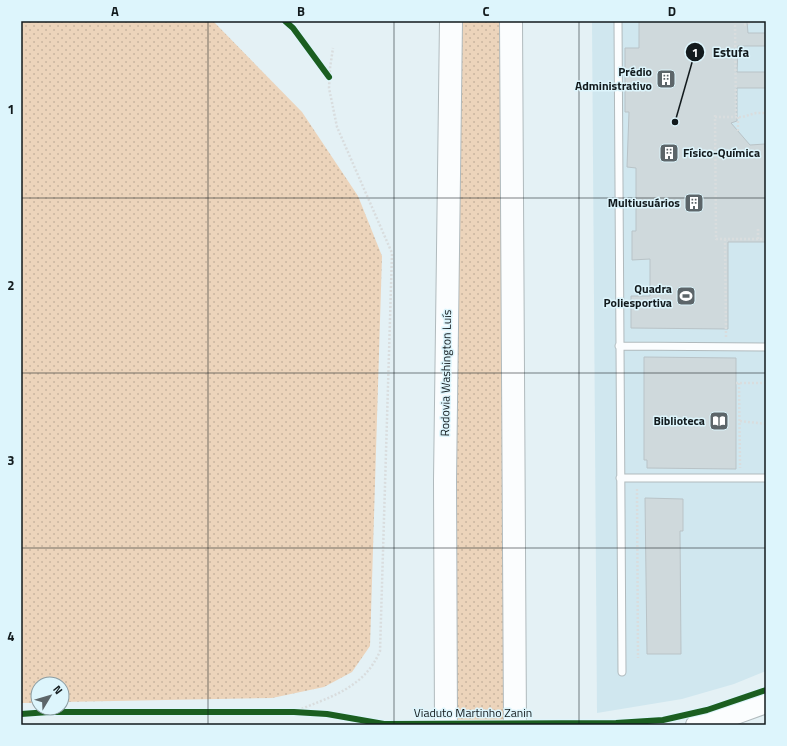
<svg xmlns="http://www.w3.org/2000/svg" width="787" height="746" font-family="'Titillium Web',sans-serif">
<style>
.built{fill:#d0e7ef}
.grass{fill:url(#grass-dots)}
.building{fill:#cfd9dc;stroke:#b9c3c7}
.lines{fill:none;stroke-linecap:round;stroke-linejoin:round}
.service-casing{stroke:#b0babd;stroke-width:9}
.secondary-casing{stroke:#b0babd;stroke-width:22}
.motorway-casing{stroke:#b0babd;stroke-width:24}
.path{stroke:#d9ddde;stroke-width:2.5;stroke-dasharray:2 2;stroke-linecap:butt}
.service{stroke:#fbfdfe;stroke-width:7}
.secondary{stroke:#fbfdfe;stroke-width:20}
.motorway{stroke:#fbfdfe;stroke-width:22}
.cycleway-casing{stroke:#ddf5fc;stroke-width:8}
.cycleway{stroke:#1b5e20;stroke-width:6}
.grid{fill:none;stroke:#121a1d;stroke-width:1;stroke-opacity:0.55}
.labels{text-anchor:middle;stroke-width:3;stroke-linejoin:round;paint-order:stroke}
.poi-label{font-size:12px;font-weight:bold;fill:#121a1d;stroke:#ddf5fc;text-anchor:end}
.street-label{font-size:12px;fill:#121a1d;stroke:#ddf5fc}
.leader{fill:none;stroke:#121a1d;stroke-width:1.5}
.callout-dot{fill:#121a1d;stroke:#ddf5fc;stroke-width:1.5}
.mark-label{font-size:12px;text-anchor:middle;font-weight:bold;fill:#fff}
.callout-label{font-size:13px;text-anchor:middle;font-weight:bold;fill:#121a1d;stroke:#ddf5fc;stroke-width:3;stroke-linejoin:round;paint-order:stroke}
.neatline{fill:none;stroke:#121a1d;stroke-width:1.5}
.grid-label{font-size:13px;text-anchor:middle;font-weight:bold;fill:#121a1d}
</style>
<defs>
<pattern id="grass-dots" width="8" height="8" patternUnits="userSpaceOnUse"><rect width="8" height="8" fill="#ecd4bb"/><path d="M2 2h.1M6 6h.1" fill="none" stroke="#c9b5a0" stroke-width="1.8" stroke-linecap="round"/></pattern>
</defs>
<rect width="100%" height="100%" fill="#e4f1f5"/>
<path class="built" d="M592,21h174v650l-32,13 -52,15 -85,14z"/>
<path class="grass" d="M21,21h192l89,91 56,84 24,60 -12,390 -18,26 -28,15 -52,11 -210,4v-18h-24v19h-17z
M460,21h42l4,704h-52l-1,-243z"/>
<path class="building" d="M639,21h108l1,12h18v13h-28l-1,26h29v16h-29v33l-6,2 19,22 15,-1 1,98h-38v87l-97,-1v-32h19v-37l-18,1v-29h4v-63l-9,-1 2,-55h-4v-64h14z
M644,357l92,1v111l-89,-1v-8h-3z
M645,498l38,1v32h-3l1,123h-34z"/>
<g class="lines">
<defs>
<path id="service" d="M618,21l4,651
M619,346l147,1
M620,478h146"/>
<path id="secondary" d="M696,725l34,-9 36,-13"/>
<path id="motorway" d="M511,21l4,704
M446,725l-1,-244 6,-460"/>
</defs>
<use href="#service" class="service-casing"/>
<use href="#secondary" class="secondary-casing"/>
<use href="#motorway" class="motorway-casing"/>
<path class="path" d="M285,21l8,7 36,49
M735,21l1,96
M744,25l10,-4
M715,115l1,124h50
M715,117h27l14,-4h10
M738,117v14
M758,229v10
M725,239l1,98
M736,383h30
M739,383l1,85
M740,421l26,3
M637,489l1,169
M294,712c35,-15 70,-23 86,-61l12,-398 -55,-126 -8,-39 1,-20 3,-20"/>
<use href="#service" class="service"/>
<use href="#secondary" class="secondary"/>
<use href="#motorway" class="motorway"/>
<defs>
<path id="cycleway" d="M285,21l8,7 36,49
M21,714l28,-2h245l33,2 57,10 232,-1 47,-3 44,-10 59,-20"/>
</defs>
<use href="#cycleway" class="cycleway-casing"/>
<use href="#cycleway" class="cycleway"/>
</g>
<path class="grid" d="M208,21v704M394,21v704M579,21v704M21,198h745M21,373h745M21,548h745"/>
<defs>
<symbol id="building-square" viewBox="-11 -11 22 22"><rect x="-9" y="-9" width="18" height="18" rx="4" fill="#5c6569" stroke="#ddf5fc"/><path d="M-4-6H4V6H1V3H-1V6H-4ZM-2.5-4.3h1.7v1.8h-1.7ZM.8-4.3h1.7v1.8H.8ZM-2.5-1h1.7V.8h-1.7ZM.8-1h1.7V.8H.8Z" fill="#fff"/></symbol>
<symbol id="stadium-square" viewBox="-11 -11 22 22"><rect x="-9" y="-9" width="18" height="18" rx="4" fill="#5c6569" stroke="#ddf5fc"/><path d="M0-5a6.5 5 0 1 0 0 10a6.5 5 0 1 0 0-10ZM-3.5-1.8h7v3.6h-7Z" fill="#fff"/></symbol>
<symbol id="library-square" viewBox="-11 -11 22 22"><rect x="-9" y="-9" width="18" height="18" rx="4" fill="#5c6569" stroke="#ddf5fc"/><path d="M-6-4Q-3-5.5-.7-3.5V5Q-3 3-6 4ZM6-4Q3-5.5 .7-3.5V5Q3 3 6 4Z" fill="#fff"/></symbol>
</defs>
<g fill-rule="evenodd">
<use href="#building-square" x="655" y="68" width="22" height="22"/>
<use href="#building-square" x="658" y="142" width="22" height="22"/>
<use href="#building-square" x="683" y="192" width="22" height="22"/>
<use href="#stadium-square" x="675" y="285" width="22" height="22"/>
<use href="#library-square" x="708" y="410" width="22" height="22"/>
</g>
<g class="labels">
<g class="poi-label">
<text x="652" y="76">Prédio<tspan x="652" dy="14">Administrativo</tspan></text>
<text x="683" y="157" text-anchor="start">Físico-Química</text>
<text x="680" y="207">Multiusuários</text>
<text x="672" y="293">Quadra<tspan x="672" dy="14">Poliesportiva</tspan></text>
<text x="705" y="425">Biblioteca</text>
</g>
<g class="street-label">
<text transform="translate(446 373) rotate(-89)" y="4">Rodovia Washington Luís</text>
<text x="473" y="717">Viaduto Martinho Zanin</text>
</g>
</g>
<path class="leader" d="M675 122L695 52"/>
<g class="callout-dot">
<circle cx="675" cy="122" r="4"/>
<circle cx="695" cy="52" r="10"/>
</g>
<g class="mark-label">
<text x="695" y="57">1</text>
</g>
<g class="callout-label">
<text x="731" y="57">Estufa</text>
</g>
<rect width="787" height="746" fill="none" stroke="#ddf5fc" stroke-width="44"/>
<g transform="translate(50 696) rotate(52)"><circle r="19" fill="#ddf5fc" stroke="#8c9da3"/>
<path d="M0-3L7 15L0 10L-7 15Z" fill="#5c6569"/>
<text y="-6" font-size="11" font-weight="bold" text-anchor="middle" fill="#121a1d">N</text>
</g>
<rect x="22" y="22" width="743" height="702" class="neatline"/>
<g class="grid-label">
<text x="115" y="16">A</text>
<text x="301" y="16">B</text>
<text x="486" y="16">C</text>
<text x="672" y="16">D</text>
<text x="11" y="114">1</text>
<text x="11" y="290">2</text>
<text x="11" y="465">3</text>
<text x="11" y="641">4</text>
</g>
</svg>
